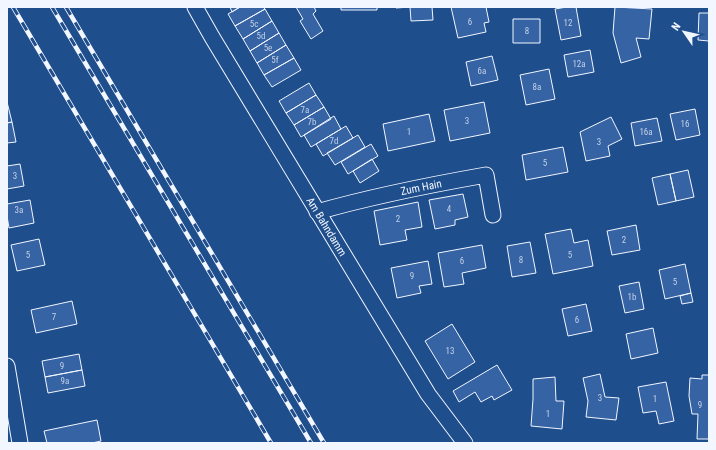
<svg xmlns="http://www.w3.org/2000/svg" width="716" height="450" font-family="'Roboto Condensed',sans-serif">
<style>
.building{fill:#3563a3;stroke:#f2f6ff}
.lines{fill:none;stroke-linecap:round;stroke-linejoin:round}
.minor-casing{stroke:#f2f6ff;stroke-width:17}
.minor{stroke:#1f4e8c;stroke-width:15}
.rail-casing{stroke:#f2f6ff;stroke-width:4.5}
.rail{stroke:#1f4e8c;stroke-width:3;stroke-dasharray:9;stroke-linecap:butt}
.labels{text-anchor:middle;stroke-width:3;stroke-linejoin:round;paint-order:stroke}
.number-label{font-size:9px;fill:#c3d1e8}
.street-label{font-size:11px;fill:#f2f6ff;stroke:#1f4e8c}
</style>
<rect width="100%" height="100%" fill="#1f4e8c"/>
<path class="building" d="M230,7h10l-8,5z
M240,7h23l2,2 -30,17 -7,-12z
M296,7h18l2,4 -3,3 10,17 -12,8 -11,-18 3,-2z
M341,7h36v3h-36z
M396,7h36l1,13 -22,1 -1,-14 -14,1z
M451,7h35l3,15 -5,1 2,9 -28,6z
M567,7h9l5,29 -20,4 -6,-31z
M615,7l37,2 -3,30 -13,-1 5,19 -20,6 -8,-30z
M265,9l7,12 -29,18 -8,-13z
M699,13h10v28l-11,-1z
M513,19h27v24h-27z
M272,21l7,12 -29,18 -7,-12z
M279,33l7,12 -29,18 -7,-12z
M286,45l8,13 -30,17 -7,-12z
M590,50l4,22 -26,5 -4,-22z
M492,56l6,24 -27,6 -5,-24z
M294,58l7,12 -29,17 -8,-12z
M549,69l6,30 -29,6 -6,-30z
M309,83l7,12 -30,18 -7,-12z
M316,95l8,12 -30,18 -8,-12z
M7,102l5,20 -5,1z
M484,102l6,31 -40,8 -6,-31z
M324,107l7,12 -30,18 -7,-12z
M695,109l5,26 -24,5 -6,-26z
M429,114l6,27 -47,10 -5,-27z
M334,116l7,13 -30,18 -7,-12z
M611,117l11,22 -14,7 2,10 -24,5 -6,-29z
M657,118l5,23 -27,5 -4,-23z
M12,122l4,20 -9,1v-20z
M346,126l7,12 -30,18 -7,-12z
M358,135l7,12 -30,18 -8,-12z
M371,144l7,12 -30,18 -7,-12z
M563,147l5,25 -42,8 -4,-25z
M372,159l7,12 -19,12 -7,-12z
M20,164l4,22 -17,3v-23z
M688,170l6,27 -18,4 -6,-27z
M670,174l6,27 -18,4 -6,-27z
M463,194l5,23 -13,3v5l-20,4 -6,-29z
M30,200l4,23 -25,5 -2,-12v-12z
M418,202l4,25 -17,3 2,10 -27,5 -6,-34z
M636,225l4,25 -28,5 -5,-24z
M571,229l3,14 14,-3 5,26 -40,8 -8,-40z
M39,239l6,26 -28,6 -6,-26z
M530,242l6,31 -24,4 -5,-31z
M482,245l4,23 -24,5 2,11 -20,3 -6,-34z
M428,261l4,23 -13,2 2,7 -24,5 -6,-30z
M685,264l6,29 -26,6 -6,-29z
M639,282l5,27 -19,4 -6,-27z
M691,293l2,9 -11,2 -2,-8z
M72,301l5,23 -41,9 -5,-23z
M586,304l6,27 -24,5 -6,-27z
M452,324l23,38 -27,17 -23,-38z
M653,328l5,25 -27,6 -5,-25z
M79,354l3,16 -37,7 -3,-16z
M497,365l15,25 -18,10 -2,-4 -11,6 -6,-10 -16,10 -6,-11z
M82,370l3,16 -37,7 -3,-16z
M600,374l5,23 14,1 -3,22 -30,-3 2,-16 -5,-23z
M702,375h7v64h-12l1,-25h-6l-3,-18 1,-18 12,1z
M555,377l1,24h8l-2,28 -31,-3 2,-27v-20z
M666,382l8,39 -15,3 -3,-13 -13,2 -5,-26z
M97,420l4,21 -9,2h-45l-3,-12z"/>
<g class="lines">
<defs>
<g id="minor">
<path id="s1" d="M195,7l17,30 216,357 37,49"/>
<path id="s2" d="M317,212c56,-16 112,-27 169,-37l7,40"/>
<path d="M7,366l13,77"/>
</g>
</defs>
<use href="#minor" class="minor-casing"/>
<use href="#minor" class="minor"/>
<defs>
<path id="rail" d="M13,7l258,436
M52,7l259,436
M66,7l258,436"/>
</defs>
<use href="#rail" class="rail-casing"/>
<use href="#rail" class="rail"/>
</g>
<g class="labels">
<g class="number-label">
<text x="470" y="25">6</text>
<text x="568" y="26">12</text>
<text x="254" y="27">5c</text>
<text x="527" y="34">8</text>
<text x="261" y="39">5d</text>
<text x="268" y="51">5e</text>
<text x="275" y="63">5f</text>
<text x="579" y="67">12a</text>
<text x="482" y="74">6a</text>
<text x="537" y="90">8a</text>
<text x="305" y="113">7a</text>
<text x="467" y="124">3</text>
<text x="312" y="125">7b</text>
<text x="685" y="127">16</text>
<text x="409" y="135">1</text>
<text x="646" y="135">16a</text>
<text x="334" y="144">7d</text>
<text x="599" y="145">3</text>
<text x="545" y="166">5</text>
<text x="15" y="179">3</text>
<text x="449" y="212">4</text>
<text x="19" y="213">3a</text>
<text x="398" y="222">2</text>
<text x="624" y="243">2</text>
<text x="28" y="258">5</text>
<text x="570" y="258">5</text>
<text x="521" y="263">8</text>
<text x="462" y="264">6</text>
<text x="412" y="279">9</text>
<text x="675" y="285">5</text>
<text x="632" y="300">1b</text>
<text x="54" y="320">7</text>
<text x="577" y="323">6</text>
<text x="450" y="354">13</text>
<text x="62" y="369">9</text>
<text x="65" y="384">9a</text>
<text x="600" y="401">3</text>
<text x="655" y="402">1</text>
<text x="700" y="408">9</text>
<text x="548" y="417">1</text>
</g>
<g class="street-label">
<text dy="4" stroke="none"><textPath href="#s2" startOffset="107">Zum Hain</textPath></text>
<text dy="4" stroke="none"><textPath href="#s1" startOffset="256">Am Bahndamm</textPath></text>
</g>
</g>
<rect width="716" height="450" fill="none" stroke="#f2f6ff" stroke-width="16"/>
<g transform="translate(684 32) rotate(304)" stroke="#1f4e8c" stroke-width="3" paint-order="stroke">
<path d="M0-3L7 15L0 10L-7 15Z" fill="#f2f6ff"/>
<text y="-6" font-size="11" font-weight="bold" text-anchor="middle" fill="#f2f6ff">N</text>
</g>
</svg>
